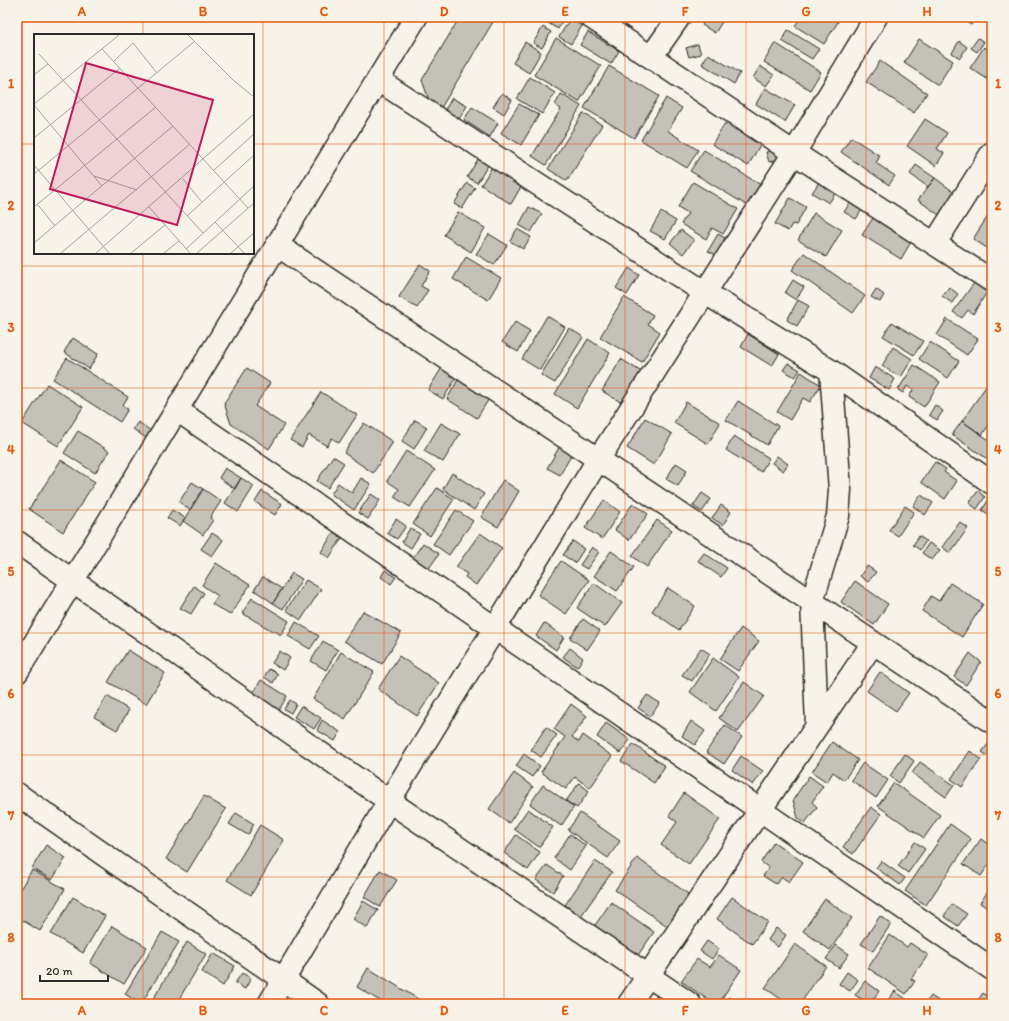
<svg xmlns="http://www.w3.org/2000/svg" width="1009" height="1021" font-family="Itim,sans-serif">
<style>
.building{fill:#c4c1b9;stroke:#2b2b2b}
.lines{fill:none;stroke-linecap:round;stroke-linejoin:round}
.street-casing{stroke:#2b2b2b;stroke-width:25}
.street{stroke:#f7f3e8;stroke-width:22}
.grid{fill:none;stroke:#e8590c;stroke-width:1;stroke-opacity:0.55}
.inset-road{fill:none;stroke:#a5a39c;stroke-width:1}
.view{fill:#c2185b;fill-opacity:0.15;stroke:#c2185b;stroke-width:2}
.inset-edge{fill:none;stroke:#2b2b2b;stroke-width:2}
.neatline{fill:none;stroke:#e8590c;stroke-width:1.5}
.grid-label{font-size:13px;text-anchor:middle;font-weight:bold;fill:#e8590c}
</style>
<rect width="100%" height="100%" fill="#f7f3e8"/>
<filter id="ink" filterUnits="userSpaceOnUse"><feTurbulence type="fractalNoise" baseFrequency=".025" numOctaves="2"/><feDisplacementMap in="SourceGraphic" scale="8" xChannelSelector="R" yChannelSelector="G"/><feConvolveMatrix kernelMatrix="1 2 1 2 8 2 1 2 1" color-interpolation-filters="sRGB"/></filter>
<g filter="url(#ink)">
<path class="building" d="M460,17h36l-57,94 -8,-5 -9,-26z
M538,17h25l1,1 -6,11z
M707,17h18l-10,16 -13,-8z
M801,17h40l-17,27 -29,-18z
M959,17h17l-5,8z
M570,19l12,7 -11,18 -12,-7z
M543,27l8,5 -9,16 -9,-5z
M788,30l31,19 -7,10 -30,-18z
M588,32l31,19 -8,13 -31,-19z
M556,38l45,28 -22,36 -45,-27z
M978,38l6,4 -7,10 -6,-4z
M919,39l34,22 -15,24 -34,-22z
M959,41l8,6 -7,11 -8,-5z
M525,42l16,10 -12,21 -16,-10z
M775,43l46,29 -11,18 -46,-28z
M698,44l3,10 -12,3 -3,-9z
M984,47l8,5v30l-22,-14z
M708,54l32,19 -6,11 -32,-20z
M880,61l47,32 -13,20 -48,-31z
M609,66l50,30 -25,42 -50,-30z
M760,66l14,9 -8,11 -13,-8z
M530,77l25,16 -13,21 -25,-15z
M765,88l30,17 -10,17 -29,-18z
M502,93l10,7 -8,14 -11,-7z
M561,94l20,12 -35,59 -14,-9 29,-47 -6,-4z
M452,98l15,8 -10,16 -14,-9z
M666,98l16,10 -14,23 30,19 -11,18 -46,-28z
M519,104l20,11 -18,30 -20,-12z
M472,107l26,16 -8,14 -26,-17z
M583,113l19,12 -35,56 -19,-12z
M925,119l22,14 -10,16 7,4 -8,13 -29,-20z
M725,123l35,22 -12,21 -36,-22z
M851,137l29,19 -4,7 19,13 -6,9 -48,-33z
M779,149l2,10 -12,3 -3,-10z
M704,150l57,35 -13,21 -58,-35z
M480,156l10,6 -13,21 -10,-6z
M916,165l19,13 -7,9 -18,-13z
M492,167l30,18 -11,19 -30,-19z
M935,178l19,14 -15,23 -21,-15z
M821,179l16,11 -8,13 -17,-10z
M693,182l45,27 -15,25 -11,-6 -6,11 -25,-15 7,-11 -10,-6z
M467,183l8,5 -13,21 -8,-5z
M790,198l16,9 -10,18 -4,-1 -4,7 -13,-7z
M851,201l12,7 -7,11 -12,-7z
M529,207l13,7 -11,18 -12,-7z
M458,212l27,16 -14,24 -27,-17z
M661,212l15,9 -11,18 -15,-8z
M814,213l28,17 -16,27 -28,-17z
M988,216l4,2v30l-2,2 -17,-11z
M873,218l38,24 -10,17 -39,-24z
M517,229l14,8 -8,12 -13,-8z
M681,230l13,10 -11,14 -13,-11z
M489,234l18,11 -13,20 -18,-11z
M718,234l7,4 -9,17 -8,-4z
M804,253l61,43 -12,17 -61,-43z
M466,257l35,21 -13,22 -35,-21z
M420,264l10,7 -9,15 7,4 -11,18 -18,-11z
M629,268l10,7 -12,20 -11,-7z
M793,280l11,7 -8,13 -11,-7z
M974,283l13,9 -14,22 -5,-4 -6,8 -9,-6z
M949,287l9,7 -6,9 -10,-7z
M876,289l8,6 -4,7 -9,-5z
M624,297l29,18 -5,9 12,8 -18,30 -42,-25z
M798,300l11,6 -12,20 -10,-6z
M547,316l18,11 -25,43 -18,-11z
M947,319l31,20 -11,16 -30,-20z
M515,322l15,9 -12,21 -16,-10z
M892,322l31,19 -9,14 -31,-19z
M569,328l14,9 -28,46 -14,-8z
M748,334l31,20 -7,12 -31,-19z
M73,338l25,16 -9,15 -25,-17z
M588,339l22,14 -33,55 -22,-14z
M930,342l29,19 -11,17 -29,-19z
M893,347l19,12 -11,18 -19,-11z
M67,358l61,39 -6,9 6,3 -8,13 -67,-43z
M621,359l22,14 -19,31 -22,-13z
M788,363l12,7 -5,7 -12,-7z
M914,365l26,17 -16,25 -15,-10 4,-7 -6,-4 -4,7 -5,-3z
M443,366l15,9 -15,24 -15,-9z
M875,367l20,12 -6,11 -20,-12z
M247,368l23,15 -15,23 29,19 -15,24 -38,-25 -7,-21z
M801,372l20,13 -11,17 -7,-4 -13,22 -13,-8z
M459,378l31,19 -13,21 -30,-19z
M989,382l3,2v36l-10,15 -20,-14z
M47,384l36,23 -25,39 -36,-23z
M321,392l36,23 -18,28 -7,-5 -5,8 -18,-11 -7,12 -12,-7z
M738,401l40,25 -11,19 -41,-25z
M686,402l34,21 -12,21 -34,-21z
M935,405l8,6 -6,9 -8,-5z
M645,418l27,16 -18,31 -27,-17z
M415,420l12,7 -13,22 -12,-8z
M962,421l30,21v20l-40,-27z
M138,422l13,9 -5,7 -13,-9z
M364,423l29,19 -20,31 -29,-20z
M441,423l19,11 -17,28 -19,-11z
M78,431l31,20 -14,22 -31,-20z
M734,436l35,22 -8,14 -35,-22z
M560,446l12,8 -12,21 -13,-7z
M406,451l29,19 -25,37 -16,-10 5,-8 -12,-8z
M333,456l11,7 -16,25 -11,-7z
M777,456l11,8 -5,7 -11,-8z
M61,460l34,22 -32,50 -34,-23z
M935,462l11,7 -2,3 13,9 -12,18 -24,-17z
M676,463l11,7 -9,16 -12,-7z
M225,468l16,10 -6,11 -16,-11z
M452,473l32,21 -10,16 -31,-21z
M241,478l13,8 -16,26 -13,-9z
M361,478l10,6 -17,26 -23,-16 7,-11 14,10z
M503,480l16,11 -21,36 -17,-10z
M192,482l11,7 -13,21 -11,-8z
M437,488l17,11 -24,37 -17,-12z
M203,489l18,12 -11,17 3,2 -10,15 -20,-14z
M262,491l20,13 -7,11 -20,-13z
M978,491l7,6 -8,12 -8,-6z
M702,493l9,6 -9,13 -9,-6z
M371,494l9,6 -12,19 -10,-6z
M921,495l12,8 -8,12 -12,-9z
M989,499l3,2v13l-1,2 -9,-6z
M604,500l16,12 -18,27 -17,-11z
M633,503l15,11 -19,26 -14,-10z
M721,505l10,7 -8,13 -11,-7z
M905,506l9,6 -16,24 -9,-6z
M172,510l13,8 -5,8 -13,-8z
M456,510l17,11 -24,34 -16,-11z
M396,519l10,7 -9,13 -10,-6z
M657,520l15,10 -25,37 -15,-11z
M960,522l8,6 -18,25 -8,-6z
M410,528l10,6 -9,14 -9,-6z
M334,532l8,6 -13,20 -8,-6z
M212,533l11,7 -11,16 -11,-7z
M480,533l22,15 -26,37 -11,-8 2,-3 -11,-7z
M919,536l7,5 -6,9 -7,-5z
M573,541l11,8 -9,14 -12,-8z
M423,543l16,11 -12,17 -15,-12z
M929,543l11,7 -8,10 -10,-7z
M592,547l7,5 -12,17 -7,-4z
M611,551l23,16 -17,24 -23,-15z
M704,553l23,15 -6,9 -23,-16z
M561,561l28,19 -23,34 -28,-19z
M216,563l34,22 -20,30 -18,-11 6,-8 -16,-11z
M867,566l9,6 -8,10 -8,-6z
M385,570l11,7 -5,7 -10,-7z
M292,573l10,6 -19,30 -10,-6z
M263,577l19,12 -9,14 -19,-13z
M306,580l15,9 -20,31 -15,-10z
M855,581l33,23 -14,21 -33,-23z
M594,583l28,20 -17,24 -28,-19z
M950,583l33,21 -21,33 -40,-26 9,-15 8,5z
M194,586l10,7 -13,21 -11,-6z
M668,588l27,18 -16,24 -27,-19z
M252,598l37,23 -8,14 -6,-4 -1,1 -32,-19z
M363,611l38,22 -19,31 -38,-23z
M583,619l17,12 -13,19 -17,-12z
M296,622l23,14 -9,13 -22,-13z
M544,623l20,14 -8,13 -20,-14z
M741,628l18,13 -21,30 -18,-12z
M323,641l15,9 -12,20 -15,-9z
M570,648l13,10 -6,9 -14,-10z
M701,648l9,6 -18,27 -10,-6z
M128,650l37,23 -19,31 -38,-22z
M280,651l10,7 -7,12 -11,-7z
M341,652l33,20 -29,47 -32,-20z
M970,653l11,9 -15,23 -12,-8z
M399,656l40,27 -22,33 -39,-27z
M713,658l26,19 -23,34 -26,-19z
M269,669l9,5 -5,9 -9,-6z
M880,672l29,21 -13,18 -29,-20z
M261,680l26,16 -9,16 -26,-17z
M744,682l20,14 -26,36 -19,-14z
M647,695l13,8 -10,13 -12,-8z
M107,696l22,14 -12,20 -23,-13z
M290,700l6,4 -5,9 -7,-4z
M571,704l16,12 -15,21 7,5 4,-7 29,21 -22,32 -15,-11 -9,12 -25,-17 24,-35 -11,-8z
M301,706l20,12 -7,11 -20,-12z
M322,720l18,12 -5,9 -18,-11z
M691,721l14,10 -10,14 -13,-9z
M606,723l24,17 -10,13 -23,-16z
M725,725l17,12 -18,27 -18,-12z
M546,727l11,8 -16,22 -10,-7z
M832,742l26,18 -14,20 -11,-8 -6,10 -15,-10z
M633,744l32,22 -11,17 -33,-22z
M988,744l4,3v12l-10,-7z
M970,751l11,8 -19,28 -11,-8z
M524,754l16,12 -8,11 -16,-11z
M905,754l9,7 -15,22 -9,-7z
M741,756l22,15 -10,14 -21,-15z
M920,762l34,23 -8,12 -34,-24z
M863,763l25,17 -12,18 -25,-18z
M514,773l19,14 -24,36 -20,-14z
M809,776l14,10 -11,16 5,5 -12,16 -7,-5 -5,-18z
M579,783l10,8 -12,17 -11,-7z
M894,783l46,32 -16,23 -46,-32z
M543,785l31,22 -13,19 -31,-22z
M684,793l36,26 -31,45 -28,-19 16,-23 -8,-6z
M204,796l22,13 -39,63 -21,-13z
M871,807l10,7 -28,40 -10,-7z
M528,809l25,18 -14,20 -25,-18z
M236,813l18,11 -6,11 -19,-11z
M580,813l40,28 -12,17 -40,-28z
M950,824l21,15 -45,66 -21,-14z
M260,825l24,15 -33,55 -24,-15z
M570,834l16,12 -16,24 -16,-12z
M516,835l24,17 -12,18 -24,-17z
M981,839l11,8v13l-11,16 -18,-12z
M774,842l29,20 -14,20 -7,-5 -6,7 -13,-8 6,-8 -8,-6z
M915,842l10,7 -17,24 -10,-7z
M46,845l20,13 -14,22 -20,-12z
M637,858l57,40 -21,32 -58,-40z
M595,861l17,11 -31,44 -16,-11z
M881,861l24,17 -5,7 -24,-17z
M547,865l16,11 -10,16 -17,-12z
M32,870l33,19 -25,42 -23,-14v-23z
M380,870l17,10 -17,27 -16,-10z
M992,885v26l-12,-8z
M73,897l32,19 -22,37 -32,-19z
M732,897l36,25 -16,22 -35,-25z
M825,899l27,19 -22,32 -27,-19z
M363,901l15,9 -11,18 -14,-9z
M611,902l43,30 -20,29 -43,-30z
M952,904l15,10 -9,12 -14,-10z
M880,916l11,8 -18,27 -12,-7z
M112,926l35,21 -23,37 -34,-21z
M776,928l10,7 -8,12 -10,-7z
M162,932l17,10 -38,62 -16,-10z
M890,935l17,12 3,-4 18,12 -17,24 4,2 -9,13 -38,-26z
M707,941l12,8 -7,10 -12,-8z
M187,942l19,12 -30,50h-20l-4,-3z
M795,944l31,22 -26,38h-12l-23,-16z
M836,945l13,9 -10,14 -13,-9z
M213,953l22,13 -12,20 -21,-14z
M719,955l22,15 -23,34h-4l-33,-23 16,-22 13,8z
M368,968l58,36h-41l-28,-17z
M847,972l11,8 -8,11 -11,-7z
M242,973l9,5 -6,11 -10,-6z
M865,981l14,10 -9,13 -15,-9z
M895,991l11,8 -3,5h-12l-4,-3z
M983,993l9,6 -3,5h-14z
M931,996l12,8h-18z
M729,997l10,7h-15z"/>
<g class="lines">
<defs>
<path id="street" d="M591,17l203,136 198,128
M651,57l28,-40
M378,80l326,212 127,79 161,112
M935,243l57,-90
M277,245l715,477
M177,410l815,559
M17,542l372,259 301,203
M17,672l399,-655
M817,726l-5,-124 26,-86 2,-26 -9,-119
M17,794l301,210
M269,1004l120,-203 209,-341 196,-307 82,-136
M629,1004l244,-361"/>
</defs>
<use href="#street" class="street-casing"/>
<use href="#street" class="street"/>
</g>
</g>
<path class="grid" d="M143,17v18M263,17v987M384,17v987M504,17v987M625,17v987M746,17v987M866,17v987M17,144h18M253,144h739M143,253v751M17,266h975M17,388h975M17,510h975M17,633h975M17,755h975M17,877h975"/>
<g transform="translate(34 34)">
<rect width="220" height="220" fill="#f7f3e8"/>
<path class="inset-road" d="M154,1l45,45 21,17M68,15l146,159M5,20l164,179M80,27l19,-18 24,30M0,41l14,-11M0,70l85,-69M0,71l68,81M0,104l86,-70M0,131l75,88M180,136l40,-36M0,140l161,-133M60,142l43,14M149,145l19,23M4,171l17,21M0,173l122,-100M115,173l41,46M153,182l67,-61M181,188l29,31M0,209l139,-117M152,215l68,-63M27,219l129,-109M62,219l158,-139M97,219l34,-28M130,219l15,-12M163,219l57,-50M197,219l23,-20"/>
<path class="view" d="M52,29l127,37 -36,125 -127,-36z"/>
<rect width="220" height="220" class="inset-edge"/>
</g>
<rect width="1009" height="1021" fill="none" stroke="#f7f3e8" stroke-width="44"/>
<path d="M40 975v6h68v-6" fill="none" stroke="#2b2b2b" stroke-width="2"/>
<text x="46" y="975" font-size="12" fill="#2b2b2b" stroke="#f7f3e8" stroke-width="3" paint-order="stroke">20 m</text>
<rect x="22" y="22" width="965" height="977" class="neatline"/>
<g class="grid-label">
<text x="82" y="16">A</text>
<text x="203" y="16">B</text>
<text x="324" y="16">C</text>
<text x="444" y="16">D</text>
<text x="565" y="16">E</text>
<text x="685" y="16">F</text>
<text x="806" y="16">G</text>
<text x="927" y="16">H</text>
<text x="11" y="88">1</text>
<text x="998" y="88">1</text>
<text x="11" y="210">2</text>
<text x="998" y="210">2</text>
<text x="11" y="332">3</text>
<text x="998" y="332">3</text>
<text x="11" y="454">4</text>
<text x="998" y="454">4</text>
<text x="11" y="576">5</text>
<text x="998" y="576">5</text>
<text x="11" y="698">6</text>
<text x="998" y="698">6</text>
<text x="11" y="820">7</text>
<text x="998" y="820">7</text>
<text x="11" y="942">8</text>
<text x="998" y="942">8</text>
<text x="82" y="1015">A</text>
<text x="203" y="1015">B</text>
<text x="324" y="1015">C</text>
<text x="444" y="1015">D</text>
<text x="565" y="1015">E</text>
<text x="685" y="1015">F</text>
<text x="806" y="1015">G</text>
<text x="927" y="1015">H</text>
</g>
</svg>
